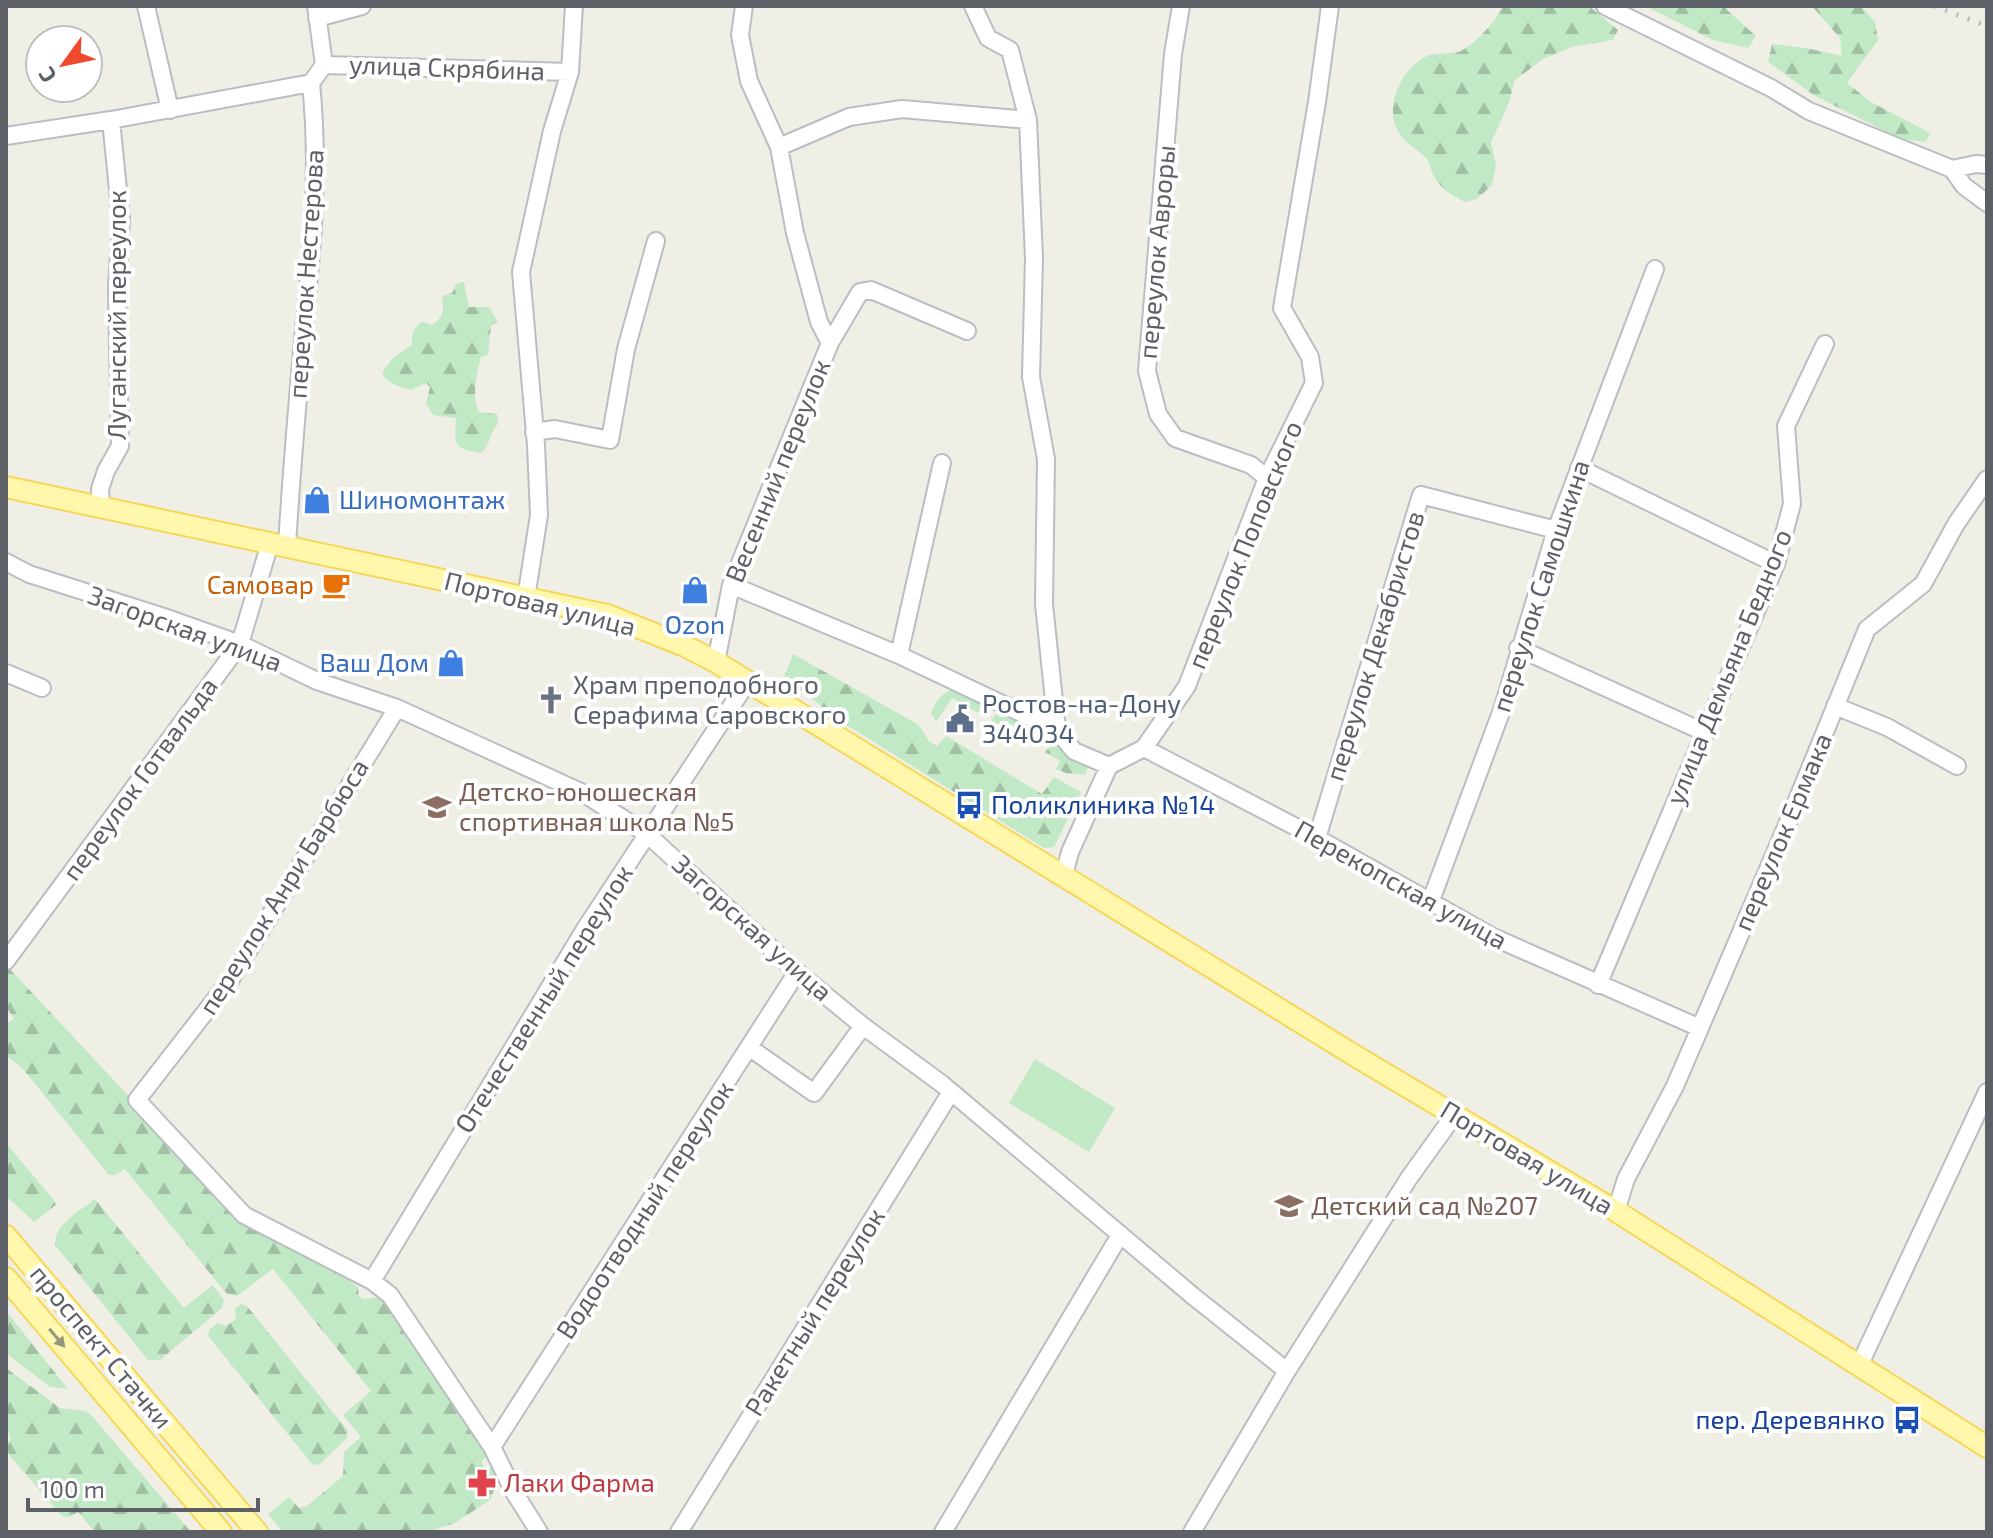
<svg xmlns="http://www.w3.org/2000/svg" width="1993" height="1538" font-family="'Exo 2',sans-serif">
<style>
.green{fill:#c2e9c5}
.forest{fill:url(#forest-firs)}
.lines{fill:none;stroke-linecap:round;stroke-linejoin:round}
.minor-casing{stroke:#babdc2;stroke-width:20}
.major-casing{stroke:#f7d759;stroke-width:24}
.minor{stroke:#fff;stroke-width:16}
.major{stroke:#fff8ac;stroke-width:20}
.rail{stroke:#b7b8b8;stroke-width:5;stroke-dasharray:2 10;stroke-linecap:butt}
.oneway{fill:#96967f}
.labels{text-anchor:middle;stroke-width:8;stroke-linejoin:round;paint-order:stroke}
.street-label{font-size:26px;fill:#5d6167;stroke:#fff}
.shop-label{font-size:26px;fill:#366cbe;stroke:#fff;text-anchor:start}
.food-label{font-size:26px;fill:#c56008;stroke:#fff;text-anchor:end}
.worship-label{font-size:26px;fill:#5b616d;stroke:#fff;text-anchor:start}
.service-label{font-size:26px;fill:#4e5e75;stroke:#fff;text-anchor:start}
.education-label{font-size:26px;fill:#785e54;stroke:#fff;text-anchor:start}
.transit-label{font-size:26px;fill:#164399;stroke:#fff;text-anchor:start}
.health-label{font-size:26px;fill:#be3a42;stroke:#fff;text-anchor:start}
</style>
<defs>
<pattern id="forest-firs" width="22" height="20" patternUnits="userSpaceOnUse" patternTransform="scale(2)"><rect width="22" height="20" fill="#c2e9c5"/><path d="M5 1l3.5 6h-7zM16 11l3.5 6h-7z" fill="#a1c0a4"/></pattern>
</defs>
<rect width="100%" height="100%" fill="#f0efe6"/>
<path class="green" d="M1035,1059l80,49 -26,44 -80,-49z"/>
<path class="forest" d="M1503,6h86l29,24 -5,10 -41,7 -29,12 -28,21 -6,22 -18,41 5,22 -4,20 -15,14 -12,3c-14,-7 -25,-13 -32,-28 -3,-5 -3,-12 -7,-16 -11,-11 -23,-15 -30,-31 -11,-26 9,-63 34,-72 9,-3 22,0 31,-4 15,-8 35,-30 42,-45z
M1645,6h83l-2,3 30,27 -8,12 -35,-8z
M1812,6h49l14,16 3,18 -31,43 24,19 59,31 -4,9 -25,-3 -86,-43 -47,-34 4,-18 34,4 36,8 -2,-18z
M464,282l5,25h20l9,15 -7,3 -3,30 -7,2c-4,18 -10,37 -2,55l18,2 1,10c-9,8 -7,21 -17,29 -29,-4 -26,-8 -25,-35l-23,-3 -7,-11 4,-17 -4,-4 -15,7c-12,-4 -23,-5 -29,-17l10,-14 20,-14c-1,-11 2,-17 10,-24l10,4c12,-8 12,-16 10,-29l10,-3 4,-9z
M793,654l126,71 10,16 8,5 9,-10 96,58 12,-17 27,15 -27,55 -10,1 -212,-132 -26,-23 -23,-13z
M957,686l19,11 5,10 -3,6 -26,-15 -16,24 -5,-9c6,-15 12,-20 26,-27z
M1002,708l35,18 1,5 -6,13 -41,-24z
M1059,736l30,24 -3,15 -20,-2 -10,-4 4,-8 -15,-9z
M6,965l236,252 71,39 45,31 1,9 4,3 21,-2 106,155 -8,9 2,7 11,-1 3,14 -8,19 -35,23 -29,9h-143l-15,-18 21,-17 10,11 8,-2 36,-30 1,-24 17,-15 -18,-22 28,-24 -98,-122 -36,27 -11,-3 -101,-124 -10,6h-6l-86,-106 -17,-14v-31l8,-5 -8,-12z
M6,1143l51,61 -23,18 -28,-26z
M95,1199l89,109 29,-23 11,15 -2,8 -62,52h-12l-93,-115c-1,-21 25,-34 40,-46z
M241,1304l6,2 101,125 -2,8 -27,26 -7,-1 -104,-128 1,-6 9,-7 8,3 10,-7 -1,-10z
M6,1311l62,78 -18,-2 -44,-34z
M6,1368l54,40 26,3 6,5 99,116h-96l-17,-20 -8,5 -8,-1 -52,-60 -4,-8 5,-10 -5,-10z"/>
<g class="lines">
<defs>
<path id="minor" d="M146,6l24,104
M973,6l15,32 22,12 18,70 6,138 -3,119 15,82 -2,145 13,126
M1181,6l-8,48 -26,317 11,43 17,24 76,27 16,13
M1605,6l166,82 38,23 143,58 12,17 23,17
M317,18l45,-12
M324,65l246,7
M6,136l105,-16 200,-37
M779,147l70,-30 53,-8 126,11
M1952,169l24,-5 11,1
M830,343l30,-51 11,-2 96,41
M534,432l21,-3 55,11 16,-91 30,-108
M1579,468l197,96
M101,506l-1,-17 6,-18 14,-25 -3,-158 4,-68 -10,-100
M287,546c4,-69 10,-138 16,-207 9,-89 17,-166 8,-256l13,-18 -8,-59
M6,562l23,12 135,43 76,27 77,37 80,27 186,85 64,41 150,138 66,54 79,58 251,212 94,75
M731,585l168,70 158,75 17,21 35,15
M526,598l13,-83 -3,-70 -15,-173 31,-141 18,-59 4,-66
M1518,648l188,85
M899,655l43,-192
M716,662l15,-77 99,-242 -11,-21 -24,-89 -16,-86 -30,-66 -9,-46 4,-29
M6,673l36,15
M1835,706l52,21 70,39
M397,708l-166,271 -94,121 107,115 128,66 18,14 102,152 22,45 25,40
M1144,748l43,-62 80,-208 47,-95 -4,-26 -28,-49 35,-206 13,-96
M1109,766l35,-18 173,90 176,99 207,91
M1317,838l104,-343 135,35
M1064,875l6,-23 39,-86
M1430,903l73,-196 53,-177 99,-261
M6,961l234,-317 30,-101
M1598,985l178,-421 16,-60 -6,-78 39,-82
M750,1048l64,45 49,-67
M1616,1211l10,-32 49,-93 25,-58 84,-196 83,-203 56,-45 33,-60 31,-45
M372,1281l213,-352 163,-248
M1859,1366l128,-274
M492,1447l305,-475
M679,1532l272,-440
M943,1532l177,-297
M1192,1532l95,-161 122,-193 46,-64"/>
<path id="major" d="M6,487l601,128 78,31 31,16 641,395 259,154 371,236
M6,1236l251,296
M6,1278l215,254"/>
</defs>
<use href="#minor" class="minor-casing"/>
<use href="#major" class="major-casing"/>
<use href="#minor" class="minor"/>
<use href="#major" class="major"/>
<path class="rail" d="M1934,6l53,20"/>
</g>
<defs><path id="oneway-solid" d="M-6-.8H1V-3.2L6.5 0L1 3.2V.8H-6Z" transform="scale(2)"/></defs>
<use class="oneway" href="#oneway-solid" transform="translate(57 1338) rotate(50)"/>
<defs>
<symbol id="shop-bare" viewBox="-9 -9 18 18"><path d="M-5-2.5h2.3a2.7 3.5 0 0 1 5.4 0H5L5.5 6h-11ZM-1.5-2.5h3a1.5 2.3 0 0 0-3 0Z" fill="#3f7fe0" stroke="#fff" stroke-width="2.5" paint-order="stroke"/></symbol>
<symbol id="cafe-bare" viewBox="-9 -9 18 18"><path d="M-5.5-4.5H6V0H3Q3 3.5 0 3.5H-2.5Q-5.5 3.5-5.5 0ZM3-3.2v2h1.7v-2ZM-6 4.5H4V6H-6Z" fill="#e8710a" stroke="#fff" stroke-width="2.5" paint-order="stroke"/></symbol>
<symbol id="church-bare" viewBox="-9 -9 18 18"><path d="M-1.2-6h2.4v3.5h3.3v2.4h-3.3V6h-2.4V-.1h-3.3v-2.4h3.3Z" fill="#6b7280" stroke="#fff" stroke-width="2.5" paint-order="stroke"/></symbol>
<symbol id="civic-bare" viewBox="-9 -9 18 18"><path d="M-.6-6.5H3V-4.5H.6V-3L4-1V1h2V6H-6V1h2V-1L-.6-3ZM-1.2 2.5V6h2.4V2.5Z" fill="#5c6f8a" stroke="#fff" stroke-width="2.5" paint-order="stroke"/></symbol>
<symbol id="bus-bare" viewBox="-9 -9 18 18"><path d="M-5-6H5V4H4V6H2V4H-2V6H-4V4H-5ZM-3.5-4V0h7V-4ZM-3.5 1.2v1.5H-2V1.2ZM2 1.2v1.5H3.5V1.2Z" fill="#1a4fb4" stroke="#fff" stroke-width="2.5" paint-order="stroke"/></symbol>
<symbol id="school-bare" viewBox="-9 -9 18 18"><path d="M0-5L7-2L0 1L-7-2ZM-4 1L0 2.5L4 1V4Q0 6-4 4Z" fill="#8d6e63" stroke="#fff" stroke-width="2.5" paint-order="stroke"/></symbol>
<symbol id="pharmacy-bare" viewBox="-9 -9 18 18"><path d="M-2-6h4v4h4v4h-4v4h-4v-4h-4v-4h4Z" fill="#e0444e" stroke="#fff" stroke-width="2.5" paint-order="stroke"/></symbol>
</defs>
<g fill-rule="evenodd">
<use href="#shop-bare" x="297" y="480" width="40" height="40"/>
<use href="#cafe-bare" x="316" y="565" width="40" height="40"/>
<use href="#shop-bare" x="675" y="570" width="40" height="40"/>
<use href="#shop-bare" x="431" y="643" width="40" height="40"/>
<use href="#church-bare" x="531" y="680" width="40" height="40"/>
<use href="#civic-bare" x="940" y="699" width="40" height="40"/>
<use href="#bus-bare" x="949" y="785" width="40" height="40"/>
<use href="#school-bare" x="417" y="787" width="40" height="40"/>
<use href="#school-bare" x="1269" y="1186" width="40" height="40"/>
<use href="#bus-bare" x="1887" y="1400" width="40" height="40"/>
<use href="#pharmacy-bare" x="462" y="1463" width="40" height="40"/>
</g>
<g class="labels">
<g class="street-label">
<text transform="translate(447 68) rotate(2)" y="9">улица Скрябина</text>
<text transform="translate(1157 252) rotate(-85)" y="9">переулок Авроры</text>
<text transform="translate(306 274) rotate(-86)" y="9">переулок Нестерова</text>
<text transform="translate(117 315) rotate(-90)" y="9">Луганский переулок</text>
<text transform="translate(778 471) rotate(-68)" y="9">Весенний переулок</text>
<text transform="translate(1245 545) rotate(-68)" y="9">переулок Поповского</text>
<text transform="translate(1541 586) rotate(-72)" y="9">переулок Самошкина</text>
<text transform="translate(540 604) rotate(14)" y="9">Портовая улица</text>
<text transform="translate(185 629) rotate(20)" y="9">Загорская улица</text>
<text transform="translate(1375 646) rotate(-73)" y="9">переулок Декабристов</text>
<text transform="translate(1729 667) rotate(-68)" y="9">улица Демьяна Бедного</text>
<text transform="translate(140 779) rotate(-54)" y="9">переулок Готвальда</text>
<text transform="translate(1783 832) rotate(-67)" y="9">переулок Ермака</text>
<text transform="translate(1401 885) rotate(29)" y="9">Перекопская улица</text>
<text transform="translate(284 887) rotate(-58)" y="9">переулок Анри Барбюса</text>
<text transform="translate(752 928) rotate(42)" y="9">Загорская улица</text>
<text transform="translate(544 999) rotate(-58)" y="9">Отечественный переулок</text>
<text transform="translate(1527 1158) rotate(31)" y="9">Портовая улица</text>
<text transform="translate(645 1210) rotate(-57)" y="9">Водоотводный переулок</text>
<text transform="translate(815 1312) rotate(-58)" y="9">Ракетный переулок</text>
<text transform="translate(101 1347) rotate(50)" y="9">проспект Стачки</text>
</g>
<g class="shop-label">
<text x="339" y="509">Шиномонтаж</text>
<text x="695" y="634" text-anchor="middle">Ozon</text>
<text x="429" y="672" text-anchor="end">Ваш Дом</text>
</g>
<g class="food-label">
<text x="314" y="594">Самовар</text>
</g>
<g class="worship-label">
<text x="573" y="694">Храм преподобного<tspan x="573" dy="30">Серафима Саровского</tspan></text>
</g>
<g class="service-label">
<text x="982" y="713">Ростов-на-Дону<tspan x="982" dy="30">344034</tspan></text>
</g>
<g class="education-label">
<text x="459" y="801">Детско-юношеская<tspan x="459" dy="30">спортивная школа №5</tspan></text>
<text x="1311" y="1215">Детский сад №207</text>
</g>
<g class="transit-label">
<text x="991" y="814">Поликлиника №14</text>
<text x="1885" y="1429" text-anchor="end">пер. Деревянко</text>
</g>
<g class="health-label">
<text x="504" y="1492">Лаки Фарма</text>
</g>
</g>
<rect width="1993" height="1538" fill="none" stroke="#5d6167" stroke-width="16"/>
<g transform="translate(64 64) rotate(237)"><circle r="38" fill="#ffffff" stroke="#bec0c2" stroke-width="2"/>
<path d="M0-6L14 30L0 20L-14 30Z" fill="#f04a2c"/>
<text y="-12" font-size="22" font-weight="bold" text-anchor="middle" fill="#5d6167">С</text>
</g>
<path d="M28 1498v12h230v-12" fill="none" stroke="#5d6167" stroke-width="4"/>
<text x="40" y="1498" font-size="24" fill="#5d6167" stroke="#ffffff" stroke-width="6" paint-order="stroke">100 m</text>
</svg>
